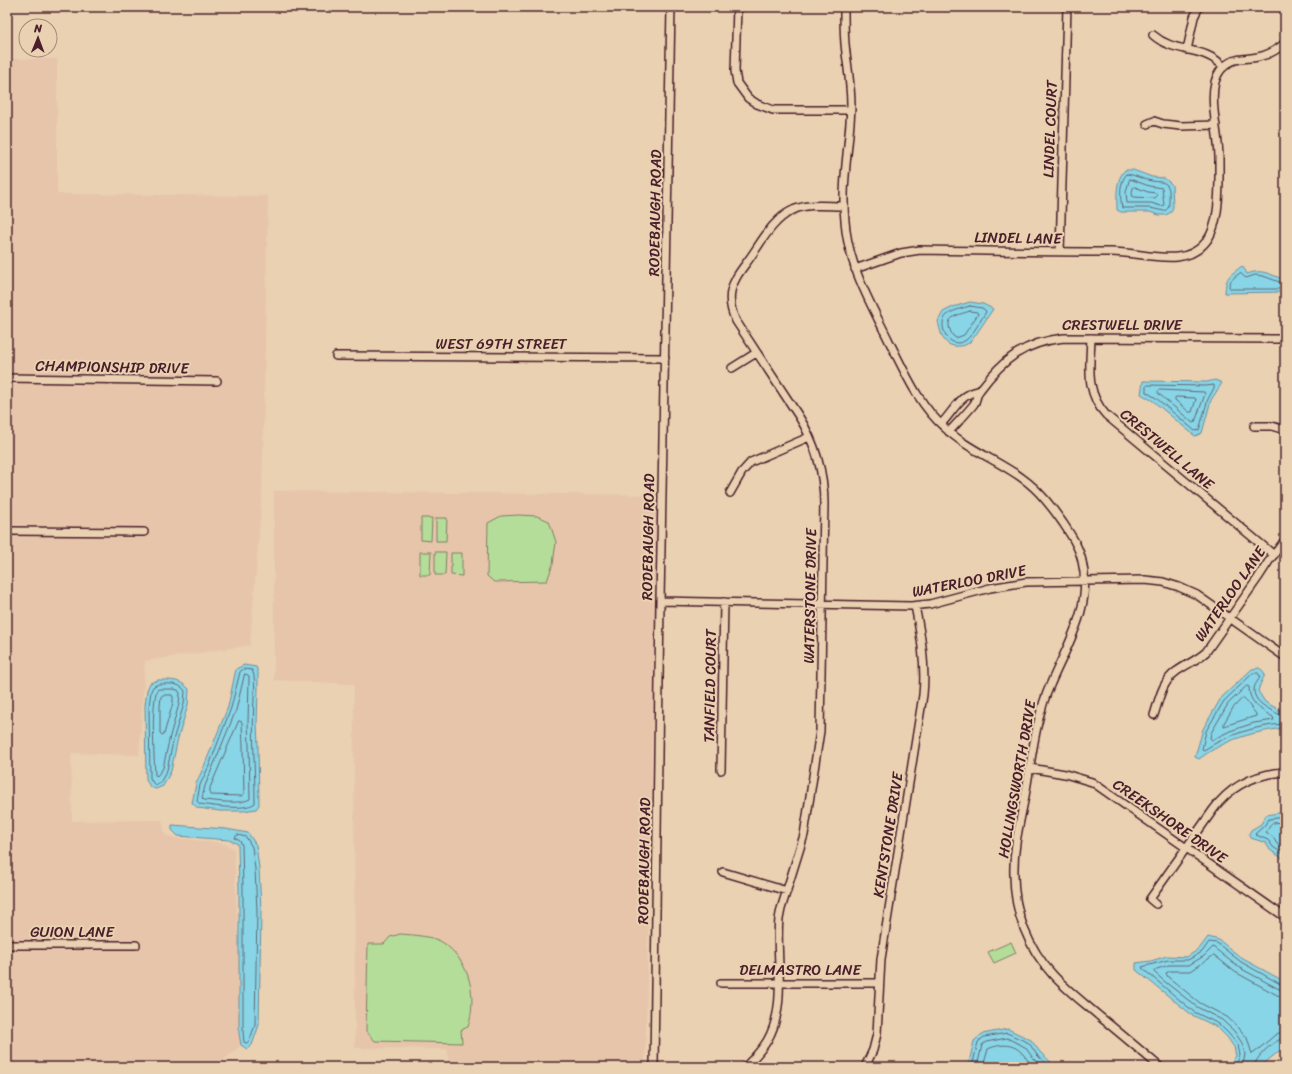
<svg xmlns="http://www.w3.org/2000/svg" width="1292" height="1074" font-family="Sriracha,sans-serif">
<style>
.built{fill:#e7c5ab}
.green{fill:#b4dd9a;stroke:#7f7e62}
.water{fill:#87d5e6;stroke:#6f8c9b}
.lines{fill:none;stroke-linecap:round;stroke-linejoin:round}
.shore{stroke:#626876;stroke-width:1}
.minor-casing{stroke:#4a1f2b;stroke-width:10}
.minor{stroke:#e9d1b1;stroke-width:7}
.labels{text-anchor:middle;stroke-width:4;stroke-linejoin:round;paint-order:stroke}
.street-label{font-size:15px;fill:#4a1f2b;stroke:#e9d1b1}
</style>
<rect width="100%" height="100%" fill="#e9d1b1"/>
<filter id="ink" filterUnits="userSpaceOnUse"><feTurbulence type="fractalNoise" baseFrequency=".025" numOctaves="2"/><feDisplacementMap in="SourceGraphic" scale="8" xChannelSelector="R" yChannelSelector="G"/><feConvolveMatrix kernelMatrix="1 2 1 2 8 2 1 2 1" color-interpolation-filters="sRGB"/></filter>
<g filter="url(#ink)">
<path class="built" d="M7,59h50v135l211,2 -6,297 -12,152 -105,16 -6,94 -68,-2 1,68 90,-1 3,15 10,3 47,5 12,6 4,92 1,92 2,12 -22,19 -29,3h-183z
M274,491l384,4 -13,572h-197v-18l-93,-1 -1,-364 -80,-4z"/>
<path class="green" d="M519,515l18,1 12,5 7,21 -3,22 -6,17 -53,1 -7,-6 1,-53 13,-7z
M421,518h11l-1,23 -10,-1z
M436,518h11l-1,23h-10z
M420,552h11l-1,23h-10z
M435,552h11l-1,23h-10z
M451,553h11v23l-11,-1z
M400,934c13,1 35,2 45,10 26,20 32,53 23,83l-7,3 1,13 -87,-2 -9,-10 2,-87h16l6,-7z
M1011,942l5,11 -22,10 -6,-11z"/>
<path class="water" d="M1125,170h8l19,7 12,1 5,4 3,3 1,22 -2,5 -5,3h-7l-9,-3h-29l-4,-2c0,-13 -2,-30 8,-40z
M1242,266l3,4 2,4c15,-6 24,1 38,6v12l-60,1c1,-17 4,-17 17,-27z
M970,302l13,2 10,5c-7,10 -14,22 -22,32 -3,3 -7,5 -11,5 -17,2 -19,-12 -22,-25l5,-9 10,-5z
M1215,380l7,3 -11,17 -9,33 -7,3 -42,-35 -12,-7 2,-13 64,1z
M244,665l12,2 2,5v17l-1,34 1,22 1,60 -3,4 -13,2h-23l-22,-3 -6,-5 4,-19 9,-20 23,-57 8,-38z
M1259,668c10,6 4,9 1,17 -1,2 -1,4 -2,6l7,11 20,11v15c-33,4 -59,11 -86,31l-4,-2 8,-28 18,-31 31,-29z
M158,680c14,0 21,-1 31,9l-1,16 -10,33 -7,33 -8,15 -7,3 -6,-2 -4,-8 -1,-74 2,-15 3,-7z
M1278,813h7v47l-15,-10 -4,-7 -15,-5 -2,-4 2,-4 10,-6 5,-9z
M172,825l54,4 22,4 8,12 3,23 2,43 -2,114 -7,20 -5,4 -6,-4 -2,-12v-144l-1,-45 -9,-4 -51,-4 -6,-6z
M1208,937l11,3 24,19 37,20 5,4v63l-19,16 -4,5h-36l3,-2 7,-9 -2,-9 -7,-10 -10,-10 -25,-12 -56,-45v-7l15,-2 16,-5 20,1 12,-8z
M1008,1029l23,11 9,12 16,15h-88l6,-26 8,-7z"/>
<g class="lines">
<path class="shore" d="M1127,174c9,1 16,6 25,7 5,1 11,0 15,4 3,4 2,12 2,16 0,5 0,8 -5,10l-14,-3h-28c-2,-10 -3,-27 5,-34z
M1130,179l19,7 13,2 2,17 -3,1 -10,-3h-24l-1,-11 3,-11z
M1135,187l13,5 8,1 1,3 -2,2 -22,-1 -1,-4 1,-5z
M1285,284l-22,-8 -8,-1 -9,3 -6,-5c-5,4 -11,7 -11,14l2,2h54
M970,306l12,2 3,2 1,2c-5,7 -13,23 -20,28 -17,12 -30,-16 -19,-25 6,-5 16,-7 23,-9z
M970,311l7,1 1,2 -14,21 -8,3 -3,-2c-11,-19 2,-20 17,-25z
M1148,385l58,1 8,-1v3l-6,11 -9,31 -4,1 -39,-33 -10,-6v-5z
M1160,390l44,2 1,2 -10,28 -2,1 -34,-29 -1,-2z
M1177,397l18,1 1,1 -4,13h-3l-14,-12v-2z
M244,669l8,1c4,7 2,20 2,28 -2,35 1,70 1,105 -9,8 -42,3 -55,1l-3,-3 3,-16 9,-19 22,-58 9,-36z
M245,674l3,1 1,1 -1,48 1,21 1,54c-10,6 -34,2 -46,1l-2,-2 3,-12 31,-76z
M159,684c10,0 20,-2 26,7l-1,13 -10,33 -7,33 -7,13 -5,2 -2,-2 -3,-5 -1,-72 2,-15 2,-4z
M1247,686l2,1c0,16 12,23 24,30l1,3 -20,3 -24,8 -18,9 -2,-2 1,-5 17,-29z
M160,689h13l5,1 2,3 -1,11 -9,32 -7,32 -6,8 -2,-1c-1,-18 -4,-71 2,-85z
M163,695h9l1,2v6l-9,31 -2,1 -2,-2v-27l1,-9z
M1243,698l2,1 4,6 7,9v2l-32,10v-3l9,-15z
M1285,716h-3c-10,-6 -28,-12 -28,-26 0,-6 5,-9 6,-14l-2,-3h-5l-29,28 -18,30 -4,18 2,1c23,-15 53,-25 81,-26
M239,721l3,1 1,24 1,48 -3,2 -30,-1 -1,-2v-5z
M1285,817l-16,2 -5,7 -9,8 1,1 12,5 5,7 12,8
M1285,822l-13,1 -6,9 7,5 4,7 8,5
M238,835l8,2 6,10 3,22 2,42 -2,114 -6,17 -3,1 -2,-1 -1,-10v-143l-1,-44 -2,-4 -5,-3 1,-2z
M1285,997l-8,-2 -42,-23 -21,-17 -23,16h-21l-4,2 2,4 32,26 27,14 11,10 9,11 5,16 2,-1 21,-18 4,-2 6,-1
M972,1067l6,-25 6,-5 23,-4 22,10 8,12 13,12
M977,1067l5,-22 4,-3 21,-4 18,9 8,11 10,9
M983,1067l5,-18c11,-5 24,-6 33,3 5,5 8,11 13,15
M1233,1067l6,-8 1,-4 -2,-10 -9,-11 -10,-10 -25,-12 -51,-43 -1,-2 26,-7h20l14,-8 7,-10 8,1 24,19 41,23h3
M1239,1067l5,-7 1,-6 -3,-11 -8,-12 -12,-11 -25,-13 -33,-26 -10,-9v-2l15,-5h20l15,-9 9,-9 25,20 41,22 6,2
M1254,1067c1,-10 21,-28 31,-29"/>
<defs>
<path id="minor" d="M737,7l-2,64 2,12 11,15 9,6 16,6h78
M844,7c0,12 0,25 1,37 2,20 6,40 6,61 -1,39 -10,77 -6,116 3,44 25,81 44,120 16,31 29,63 56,87 22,21 52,32 77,50 17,12 29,28 41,45 8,12 16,24 19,38 11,45 -14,82 -31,122 -16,35 -19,75 -26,113 -5,26 -12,52 -11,79 0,37 14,73 39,100 14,15 31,28 46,41 21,17 41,34 61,51
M1153,35c23,20 49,9 71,32
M1187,50l7,-33 5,-10
M1147,124l7,-3 9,3 18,2 35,-1
M1060,252l7,-245
M855,269l46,-16 19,-3c63,1 127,2 191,2 21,0 45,7 66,5 10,-1 20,-5 27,-13 17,-17 15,-60 15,-84 1,-25 -14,-69 1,-89 12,-15 23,-11 38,-14 10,-2 19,-7 27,-14
M1091,338c-1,29 -6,54 15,77l168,140
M336,356l329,2
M732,368l24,-15
M7,378l210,3
M941,424c12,-12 19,-30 37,-33
M1254,426h18l13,4
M949,432c8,-9 17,-18 25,-28 3,-4 2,-10 6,-14 23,-31 45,-48 84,-52l221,1
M730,493l12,-21 9,-10 58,-25
M7,531l137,1
M660,601l251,5 19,-2 60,-16 36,-6 119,-2 18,2 16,5 18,8 88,62
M1154,715c5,-15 8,-34 23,-44 10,-7 20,-11 29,-19l52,-74 11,-17 16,-21
M1030,768l35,6 27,8 193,135
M721,770l3,-168
M723,872l64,19
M1156,904l-6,-5 63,-89c17,-24 43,-36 72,-38
M7,945h129
M721,983h158
M654,1067l6,-466 11,-594
M745,1067c8,-8 16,-16 22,-26 21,-35 8,-84 12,-122l2,-10 23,-74 16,-104 4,-227c0,-31 -9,-62 -26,-89l-62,-94c-5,-10 -7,-19 -5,-30 3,-14 13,-24 21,-36 11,-16 22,-36 41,-45 15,-7 34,-4 51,-4
M865,1067l8,-17 4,-16 4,-75 42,-264c3,-30 -2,-60 -8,-89"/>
</defs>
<use href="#minor" class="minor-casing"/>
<use href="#minor" class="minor"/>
</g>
</g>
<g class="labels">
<g class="street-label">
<text transform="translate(1050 129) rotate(-88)" y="5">LINDEL COURT</text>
<text transform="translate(655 213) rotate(-89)" y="5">RODEBAUGH ROAD</text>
<text transform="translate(1018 238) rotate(1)" y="5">LINDEL LANE</text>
<text x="1122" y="330">CRESTWELL DRIVE</text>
<text x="501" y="349">WEST 69TH STREET</text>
<text transform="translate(112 367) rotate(1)" y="5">CHAMPIONSHIP DRIVE</text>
<text transform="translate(1167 449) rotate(40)" y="5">CRESTWELL LANE</text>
<text transform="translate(648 537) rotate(-89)" y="5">RODEBAUGH ROAD</text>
<text transform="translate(969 581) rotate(-11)" y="5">WATERLOO DRIVE</text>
<text transform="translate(1230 594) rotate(-55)" y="5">WATERLOO LANE</text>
<text transform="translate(810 596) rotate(-89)" y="5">WATERSTONE DRIVE</text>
<text transform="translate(710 686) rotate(-89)" y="5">TANFIELD COURT</text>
<text transform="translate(1017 779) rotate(-80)" y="5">HOLLINGSWORTH DRIVE</text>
<text transform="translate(1170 821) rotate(35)" y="5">CREEKSHORE DRIVE</text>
<text transform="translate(888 835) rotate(-81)" y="5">KENTSTONE DRIVE</text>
<text transform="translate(644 861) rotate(-89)" y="5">RODEBAUGH ROAD</text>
<text x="72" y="937">GUION LANE</text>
<text x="800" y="975">DELMASTRO LANE</text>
</g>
</g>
<rect width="1292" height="1074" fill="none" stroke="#e9d1b1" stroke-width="24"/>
<rect x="12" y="12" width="1268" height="1050" fill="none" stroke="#4a1f2b" stroke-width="1.5" filter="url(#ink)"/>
<g transform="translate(38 38) rotate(1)"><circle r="19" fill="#e9d1b1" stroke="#a98a7b"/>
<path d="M0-3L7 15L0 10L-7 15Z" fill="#4a1f2b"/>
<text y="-6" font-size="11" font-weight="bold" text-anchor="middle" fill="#4a1f2b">N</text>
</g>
</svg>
